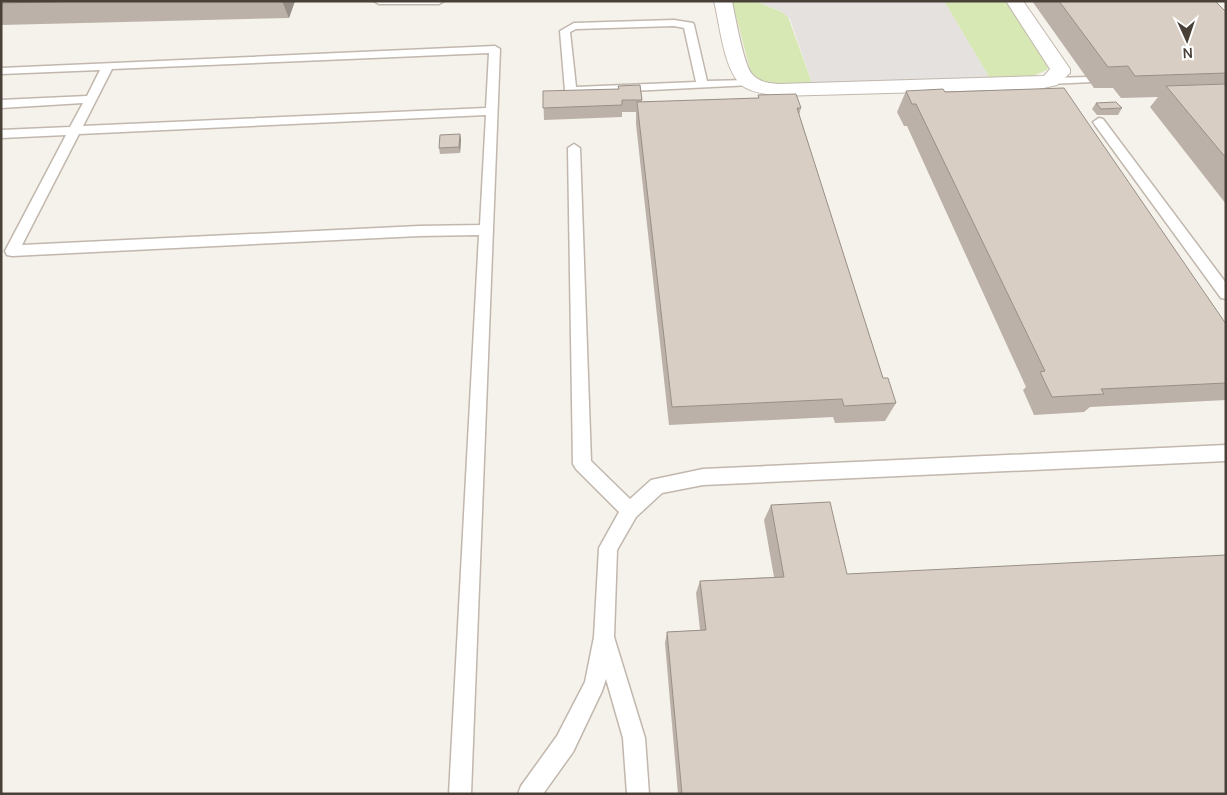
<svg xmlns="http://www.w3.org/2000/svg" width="1227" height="795" font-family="Manrope,sans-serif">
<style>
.green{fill:#d7e8b5}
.parking{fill:#e4e1df}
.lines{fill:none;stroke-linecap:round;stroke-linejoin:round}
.lane-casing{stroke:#c1b7ad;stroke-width:3}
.street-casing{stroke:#c1b7ad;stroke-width:2}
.lane{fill:#fff;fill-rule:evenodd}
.street{fill:#fff;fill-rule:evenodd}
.wall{fill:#bbb1a8}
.shaded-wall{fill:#989088}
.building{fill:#d9cec3;stroke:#989088}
</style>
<rect width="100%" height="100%" fill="#f5f1eb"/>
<path class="green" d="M732,1h23l32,13 25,69c-21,1 -44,6 -61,-10z
M944,1h61l44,64 -2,5 -14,6 -44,1z"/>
<path class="parking" d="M755,1h189l45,76 -177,6 -22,-64 -9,-8z"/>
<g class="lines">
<defs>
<path id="lane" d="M374,1h70l-5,3h-60z
M674,20l19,3 1,2 13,56 41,-1 6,3 -2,2 -181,9 -6,-3 -5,-60 14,-8zM674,26l10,2 12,54 -120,5 -6,-55 6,-3z
M495,46l5,3 -29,745h-22l30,-559 -60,1 -407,20 -5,-1 -2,-4 61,-116 -65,3v-8l69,-3 13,-24 -82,5v-8l86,-4 13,-26 -99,4v-6zM489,53l-3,55 -403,18 29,-57zM486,115l-6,110 -61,1 -397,19 57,-111z
M1088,77l6,3 -2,2 -42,2 -6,-3 6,-3z
M1099,118l4,1 123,164v16l-5,-1 -126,-173 -2,-3z
M574,144l6,4 11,313 39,38 21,-19 52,-11 523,-24v16l-523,24 -41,8 -26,24 -19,33 -3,87 31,101 4,56h-22l-4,-56 -17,-59 -4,12 -29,61 -30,42h-25l3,-8 36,-50 28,-54 9,-45 5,-89 20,-36 -43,-43 -3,-5 -5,-316z"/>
<path id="street" d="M714,1h18c3,15 12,65 20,73 7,8 16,9 26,10l266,-8 6,-7 -44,-68h17l47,68v4l-13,12 -18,4 -261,7c-11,-2 -24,-3 -34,-9 -20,-13 -24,-62 -30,-86z"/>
</defs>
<use href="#lane" class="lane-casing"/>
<use href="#street" class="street-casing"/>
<use href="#lane" class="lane"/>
<use href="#street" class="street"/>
</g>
<path class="wall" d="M1,1h294l-6,17 -288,7z
M1032,1h183l11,11v192l-76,-97 8,-10 -37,1 -8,-10h-19z
M543,91l99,9v2l116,-4v-3l43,13 -2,7 84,263 13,25 -11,18 -50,2 -2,-6 -164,8 -33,-301v-12h-14v5l-78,3z
M906,91l39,1 281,232v76l-136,7 -6,5 -50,3 -11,-25 3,-3 -119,-261h-3l-7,-14z
M1096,103l26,5 -4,7h-21l-5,-6z
M460,134l1,6 -1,13 -20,1 -1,-6z
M771,505l76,69 379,220h-548l-13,-151 2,-11 33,-2 -4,-37 4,-12 74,-4 -10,-57z"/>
<path class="shaded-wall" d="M282,1h13l-6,17z
M460,134l1,6 -1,13 -1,-6z"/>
<path class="building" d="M1,1h87l-87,2z
M1059,1h156l11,11v61l-91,3 -7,-10 -20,1z
M1226,84v74l-60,-72z
M640,85l2,15h-20v5l-79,3v-17l76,-2 -1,-3z
M1064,88l162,236v59l-125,6 3,5 -52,3 -12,-25 5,-1 -129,-267h-4l-6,-13 37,-2 2,3z
M796,94l5,14h-4l86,270h5l8,25 -52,3 -2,-7 -170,8 -35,-305 122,-4 -1,-3z
M1116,102l6,6 -21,1 -5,-6z
M460,134l-1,13 -20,1 1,-13z
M830,502l17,72 379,-19v239h-544l-15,-162 39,-2 -6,-49 84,-4 -13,-72z"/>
<rect width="1227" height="795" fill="none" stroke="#494138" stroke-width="5"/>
<g transform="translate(1187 40) rotate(177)" stroke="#ffffff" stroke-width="4" paint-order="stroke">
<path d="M0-4L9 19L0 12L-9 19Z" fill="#494138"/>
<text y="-8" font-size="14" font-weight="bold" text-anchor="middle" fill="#494138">N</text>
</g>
</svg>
